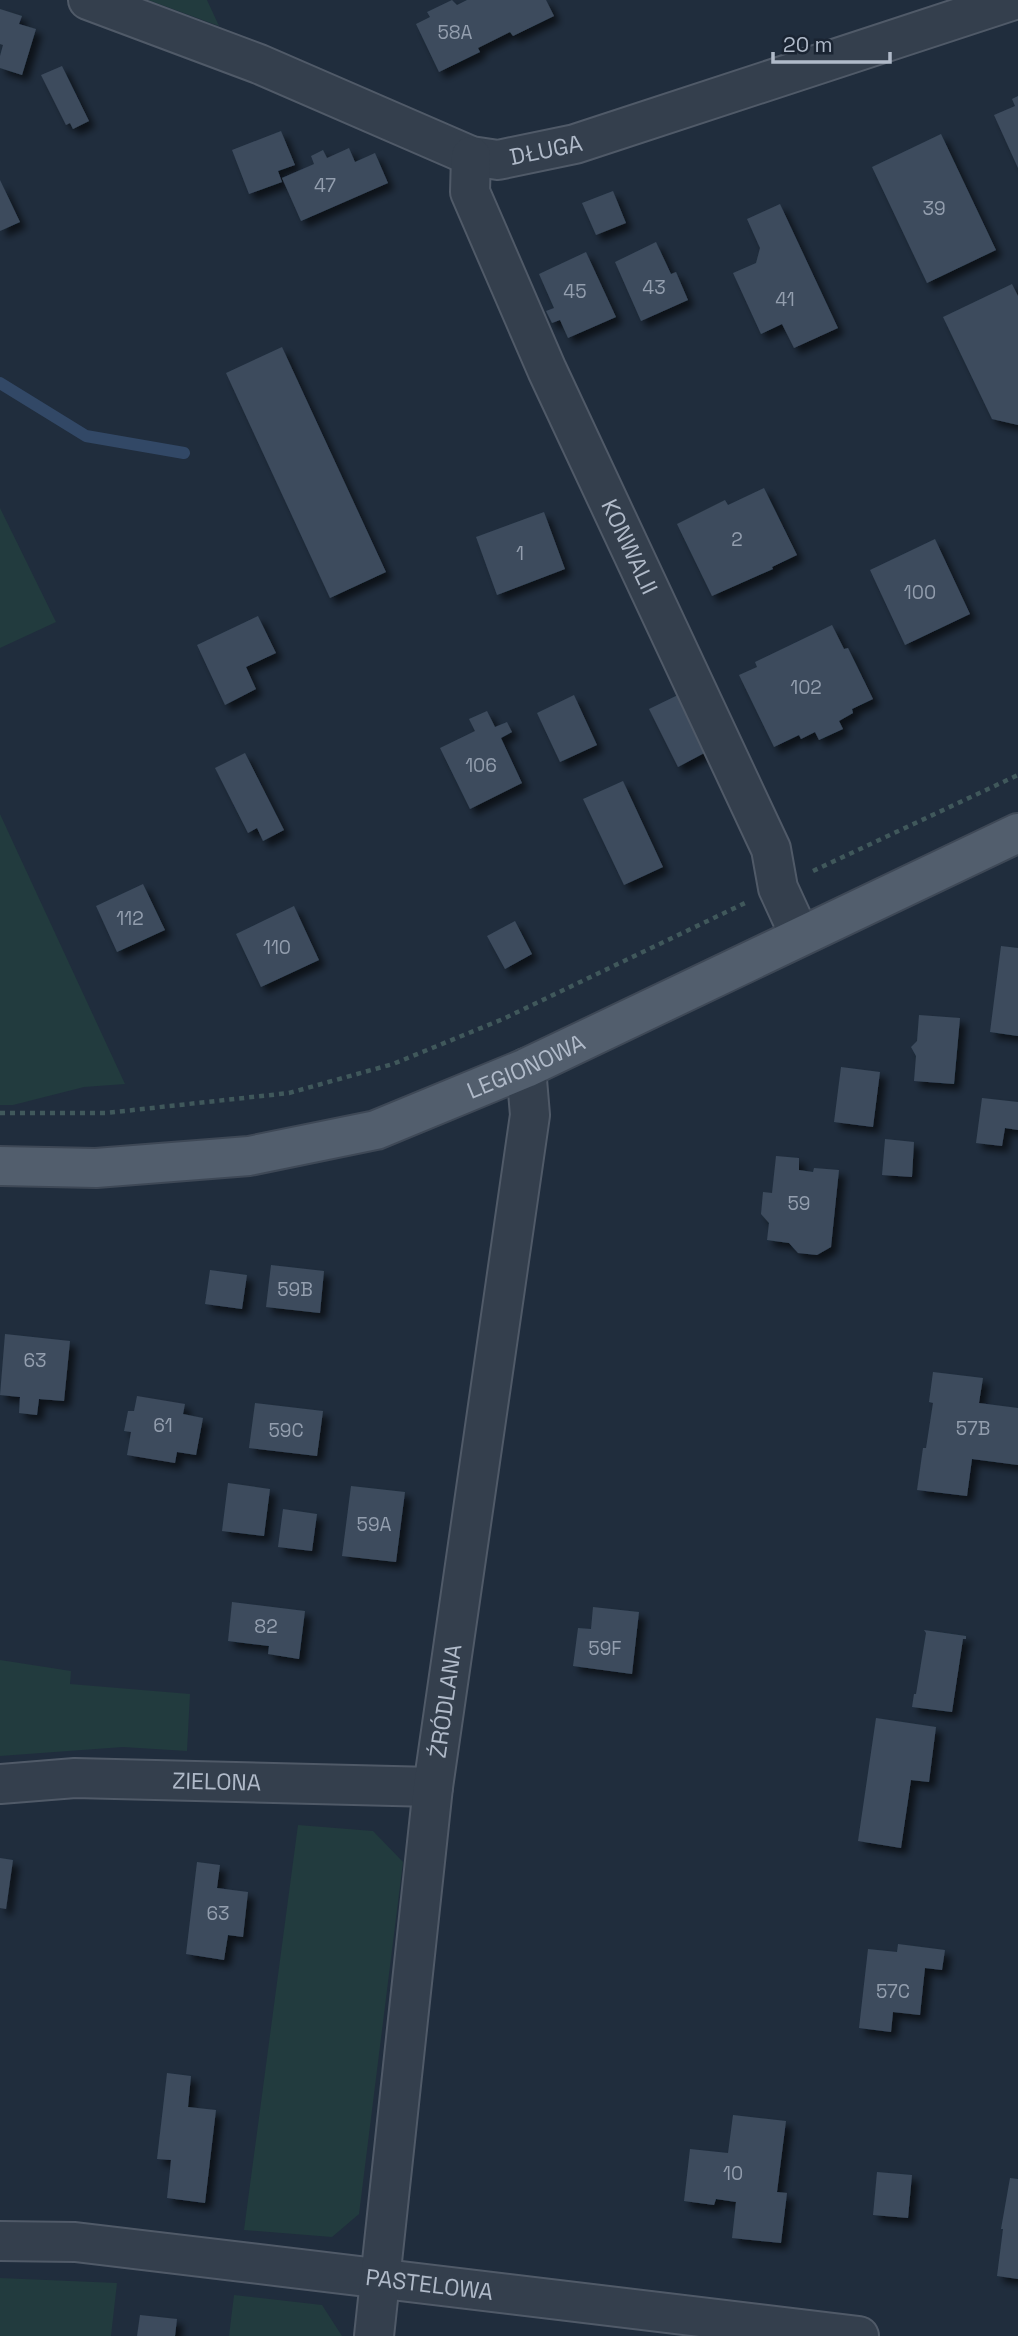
<svg xmlns="http://www.w3.org/2000/svg" width="1018" height="2336" font-family="'Space Grotesk',sans-serif">
<style>
.green{fill:#223b3e}
.lines{fill:none;stroke-linecap:round;stroke-linejoin:round}
.stream{stroke:#324866;stroke-width:12}
.building{fill:#3c4b5d;filter:url(#shadow)}
.minor-casing{stroke:#505a68;stroke-width:42}
.major-casing{stroke:#3e4856;stroke-width:42}
.path{stroke:#40585b;stroke-width:4.5;stroke-dasharray:5 5;stroke-linecap:butt}
.minor{stroke:#343f4d;stroke-width:38}
.major{stroke:#525e6d;stroke-width:38}
.labels{text-anchor:middle;stroke-width:5;stroke-linejoin:round;paint-order:stroke}
.number-label{font-size:19px;fill:#939eae}
.street-label{font-size:23px;fill:#b0bac9;stroke:#1a2432}
</style>
<defs>
<filter id="shadow"><feDropShadow dx="6" dy="6" stdDeviation="3.5" flood-color="#0009"/></filter>
</defs>
<rect width="100%" height="100%" fill="#202d3d"/>
<path class="green" d="M148,0h59l12,26z
M0,508l56,114 -56,26z
M0,814l17,37 108,233 -41,3 -71,18h-13z
M0,1660l71,11 -1,13 120,10 -3,57 -64,-4 -123,9z
M298,1825l75,6 30,31 -44,352 -27,23 -88,-7z
M0,2278l117,5 -6,53h-111z
M234,2295l88,10 20,31h-113z"/>
<g class="lines">
<path class="stream" d="M0,383l86,53 98,17"/>
</g>
<path class="building" d="M452,0l5,5 10,-5h79l8,16 -41,20 -3,-4 -32,16 2,4 -41,20 -23,-48 14,-7 -3,-5z
M0,9l22,7 -3,8 17,5 -14,46 -22,-7v-12l3,-11 -3,-1z
M62,66l27,55 -16,8 -3,-6 -4,2 -25,-50z
M1018,96v72l-24,-53 21,-9 -3,-7z
M281,131l14,34 -17,6 4,11 -33,12 -17,-44z
M941,134l55,116 -69,33 -55,-116z
M349,148l6,14 20,-9 13,30 -87,38 -19,-43 32,-14 -3,-8 12,-6 4,8z
M0,180l20,42 -20,9z
M613,191l13,32 -30,12 -14,-32z
M780,204l58,124 -44,20 -12,-24 -21,10 -28,-61 23,-10 4,-15 -13,-29z
M656,242l15,32 5,-2 12,28 -47,21 -26,-59z
M586,252l30,65 -48,21 -8,-18 -8,3 -6,-12 8,-3 -15,-34z
M1012,284l6,12v129l-26,-6 -49,-102z
M282,347l104,225 -56,26 -104,-225z
M764,488l33,67 -25,12 1,2 -61,27 -35,-72 48,-24 3,5z
M544,512l21,57 -68,26 -21,-58z
M935,539l35,75 -65,31 -35,-75z
M258,616l18,37 -30,14 10,22 -31,16 -28,-60z
M832,625l12,24 4,-1 25,51 -21,10 1,4 -14,8 4,8 -24,11 -4,-8 -14,7 -2,-4 -25,12 -35,-72 18,-8 -2,-5z
M682,693l28,57 -32,17 -29,-58z
M574,695l23,50 -37,17 -23,-49z
M487,711l8,16 12,-5 5,10 -11,6 21,45 -52,26 -30,-61 35,-17 -6,-12z
M245,753l39,77 -21,11 -6,-13 -9,5 -33,-65z
M623,781l40,86 -39,18 -41,-86z
M143,884l22,46 -48,22 -21,-46z
M294,906l25,54 -58,27 -25,-53z
M515,921l17,33 -27,15 -18,-33z
M1001,946l17,2v88l-28,-4z
M919,1015l41,3 -6,66 -40,-3 2,-25 -5,-9 6,-6z
M841,1067l39,5 -7,55 -39,-5z
M982,1098l36,4v28l-13,-2 -3,18 -26,-3z
M885,1139l29,3 -2,35 -30,-2z
M776,1156l23,2v12l14,2 1,-4 25,2 -8,77 -14,8 -19,-2 -9,-10 -22,-3 2,-17 -8,-9 2,-22 9,1z
M271,1265l53,6 -4,42 -54,-6z
M210,1270l37,5 -5,34 -37,-5z
M5,1334l65,7 -6,60 -25,-2 -2,16 -18,-2 1,-16 -20,-2z
M933,1372l50,6 -4,25 39,5v57l-46,-6 -5,37 -50,-6 6,-42h3l7,-45 -4,-1z
M137,1396l48,8 -2,10 20,4 -7,37 -19,-3 -2,11 -48,-8 4,-23 -7,-1 4,-20h6z
M255,1403l68,8 -6,45 -68,-8z
M228,1483l42,6 -6,47 -42,-5z
M351,1486l54,6 -9,70 -54,-6z
M283,1509l34,5 -5,37 -34,-4z
M232,1602l73,9 -6,48 -31,-5 1,-8 -41,-5z
M593,1607l46,5 -7,62 -59,-8 5,-38 13,1z
M924,1630l42,6v3h-3l-11,73 -40,-5 2,-13h2l10,-61z
M876,1718l60,9 -7,55 -18,-2 -10,68 -43,-7z
M0,1858l13,2 -7,49 -6,-1z
M197,1862l23,3 -3,23 31,4 -5,45 -15,-2 -4,25 -38,-6z
M898,1944l47,6 -3,20 -17,-2 -5,47 -27,-3 -2,20 -32,-4 9,-79 29,3z
M167,2073l24,3 -3,31 28,3 -11,93 -38,-5 4,-38 -14,-1z
M733,2115l53,6 -9,71 10,1 -6,50 -49,-5 4,-36 -20,-3 -2,6 -30,-4 6,-52 38,4z
M877,2172l35,3 -4,43 -35,-3z
M1010,2178l8,1v100l-21,-3 6,-47h-2z
M140,2315l37,4 -2,17h-38z"/>
<g class="lines">
<defs>
<g id="minor">
<path id="s1" d="M88,0l171,64 212,92 27,4 77,-16 439,-144"/>
<path id="s2" d="M471,156l-1,36 77,178 224,479 7,39 22,48"/>
<path id="s3" d="M0,1784l75,-6 358,9"/>
<path id="s4" d="M0,2241l75,1 784,94"/>
<path id="s5" d="M374,2336l59,-549 97,-672 -4,-47"/>
</g>
<g id="major">
<path id="s6" d="M0,1166l96,2 153,-12 127,-26 150,-62 492,-235"/>
</g>
</defs>
<use href="#minor" class="minor-casing"/>
<use href="#major" class="major-casing"/>
<path class="path" d="M813,871l205,-96
M0,1113h106l183,-20 104,-29 110,-45 242,-116"/>
<use href="#minor" class="minor"/>
<use href="#major" class="major"/>
</g>
<g class="labels">
<g class="number-label">
<text x="455" y="39">58A</text>
<text x="325" y="192">47</text>
<text x="934" y="215">39</text>
<text x="654" y="294">43</text>
<text x="575" y="298">45</text>
<text x="785" y="306">41</text>
<text x="737" y="546">2</text>
<text x="520" y="560">1</text>
<text x="920" y="599">100</text>
<text x="806" y="694">102</text>
<text x="481" y="772">106</text>
<text x="130" y="925">112</text>
<text x="277" y="954">110</text>
<text x="799" y="1210">59</text>
<text x="295" y="1296">59B</text>
<text x="35" y="1367">63</text>
<text x="163" y="1432">61</text>
<text x="973" y="1435">57B</text>
<text x="286" y="1437">59C</text>
<text x="374" y="1531">59A</text>
<text x="266" y="1633">82</text>
<text x="605" y="1655">59F</text>
<text x="218" y="1920">63</text>
<text x="893" y="1998">57C</text>
<text x="733" y="2180">10</text>
</g>
<g class="street-label">
<text dy="8" stroke="none"><textPath href="#s1" startOffset="490">DŁUGA</textPath></text>
<text dy="8" stroke="none"><textPath href="#s2" startOffset="425">KONWALII</textPath></text>
<text dy="8" stroke="none"><textPath href="#s6" startOffset="542">LEGIONOWA</textPath></text>
<text dy="8" stroke="none"><textPath href="#s5" startOffset="639">ŹRÓDLANA</textPath></text>
<text dy="8" stroke="none"><textPath href="#s3" startOffset="217">ZIELONA</textPath></text>
<text dy="8" stroke="none"><textPath href="#s4" startOffset="432">PASTELOWA</textPath></text>
</g>
</g>
<path d="M773 52v10h117v-10" fill="none" stroke="#b0bac9" stroke-width="3.5"/>
<text x="783" y="52" font-size="21" fill="#b0bac9" stroke="#1a2432" stroke-width="5" paint-order="stroke">20 m</text>
</svg>
